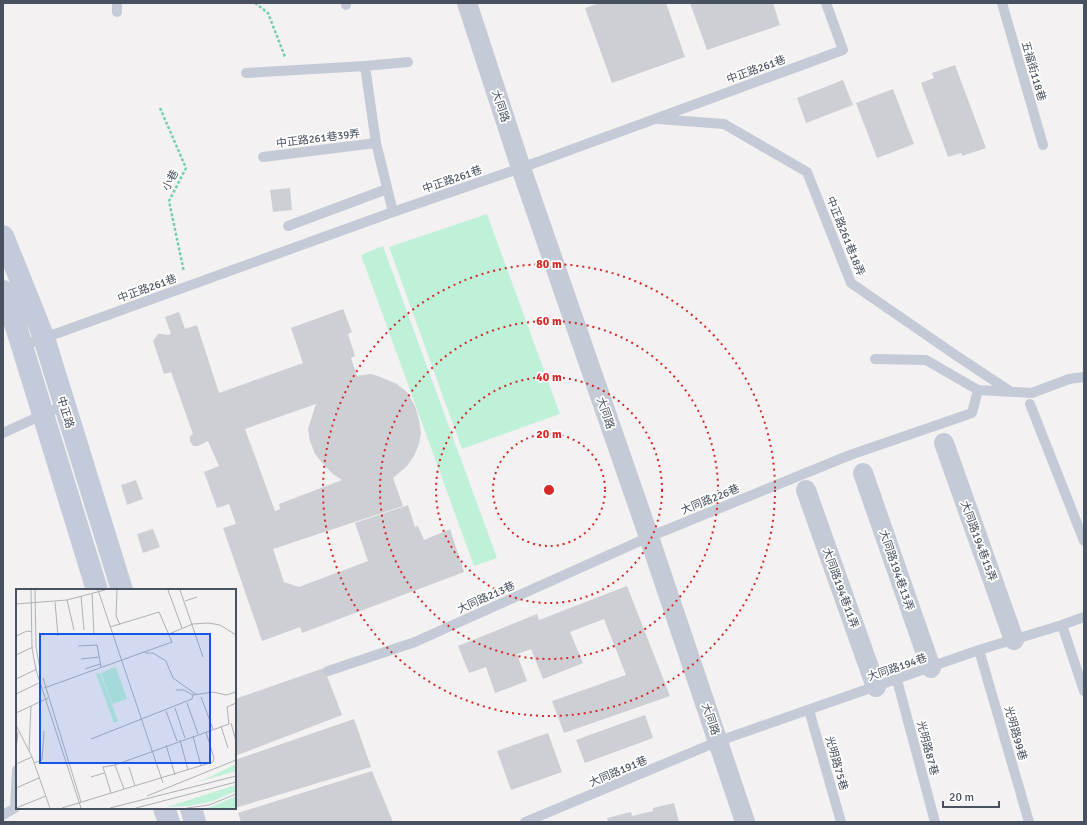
<svg xmlns="http://www.w3.org/2000/svg" width="1087" height="825" font-family="Signika,'Noto Sans TC',sans-serif">
<style>
.green{fill:#bff1d9}
.building{fill:#cdcfd5;fill-rule:evenodd}
.lines{fill:none;stroke-linecap:round;stroke-linejoin:round}
.path{stroke:#76d0af;stroke-width:2.5;stroke-dasharray:3 2;stroke-linecap:butt}
.lane{stroke:#c4cbd6;stroke-width:10}
.street{stroke:#c4cbd6;stroke-width:20}
.secondary{stroke:#c3cbda;stroke-width:22}
.ring{fill:none;stroke:#d62828;stroke-width:2;stroke-dasharray:2 4}
.labels{text-anchor:middle;stroke-width:3.5;stroke-linejoin:round;paint-order:stroke}
.street-label{font-size:11px;fill:#48515f;stroke:#fff}
.inset-road{fill:none;stroke:#afb1b7;stroke-width:1}
.view{fill:#1456e9;fill-opacity:0.15;stroke:#1456e9;stroke-width:2}
.inset-edge{fill:none;stroke:#48515f;stroke-width:2}
.centre{fill:#d62828;stroke:#fff;stroke-width:2}
.ring-label{font-size:12px;text-anchor:middle;font-weight:bold;fill:#d62828;stroke:#fff;stroke-width:3.5;stroke-linejoin:round;paint-order:stroke}
</style>
<rect width="100%" height="100%" fill="#f3f1f1"/>
<path class="green" d="M487,214l73,200 -98,35 -73,-202z
M383,246l114,312 -23,8 -113,-311z"/>
<path class="building" d="M600,3h66l19,54 -73,26 -27,-75z
M690,3h83l7,22 -73,25z
M955,65l31,83 -24,8 -1,-3 -13,4 -27,-74 13,-5 -2,-5z
M843,80l10,25 -47,18 -9,-25z
M893,89l21,55 -37,14 -21,-55z
M290,188l2,22 -19,2 -3,-22z
M343,309l9,23 -4,2 7,22 -4,2 6,18 13,-2 8,2 19,8 10,8 8,14 4,14 2,13 -2,11 -5,12 -7,10 -14,12 10,28 -130,43 11,33 15,5 69,-26 -13,-38 53,-18 7,22 3,-1 6,14 26,-11 14,43 -162,61 -2,-6 -38,14 -39,-113 13,-4 -7,-20 -12,4 -13,-36 15,-6 -11,-25 -10,5h-5l-3,-5v-5l3,-2 -22,-62 -7,2 -11,-33 5,-7h5l4,1 4,-1 -6,-17 14,-5 6,17 12,-4 22,68 84,-30 -12,-35zM316,404l-8,25 2,12 5,13 10,12 8,8 9,6 -63,24 1,5 -5,2 -30,-82z
M136,480l7,19 -16,6 -6,-20z
M153,529l7,18 -17,6 -6,-19z
M627,586l43,110 -106,37 -12,-32 74,-26 -22,-56 -34,13 13,31 -40,16 -12,-30 -14,5 10,27 -32,12 -9,-26 -17,6 -11,-27 79,-32 2,6z
M324,668l18,47 -107,41v-57z
M645,715l8,23 -68,25 -9,-23z
M354,719l17,48 -136,41v-48z
M548,733l14,39 -51,18 -14,-39z
M372,771l21,51h-152l-3,-9z
M674,803l5,19h-71l-1,-4 24,-6 1,4 21,-5v-3z"/>
<g class="lines">
<path class="path" d="M255,3l13,10 17,44
M160,108l26,60 -17,33 15,71"/>
<path class="lane" d="M117,3v9
M346,3v2
M1002,3l41,142
M365,66l43,-4
M246,73l119,-7 11,77 17,69
M658,119l66,5 83,48 44,111 100,69 60,40
M263,157l113,-14
M288,226l99,-37
M22,346l371,-134 128,-44 322,-118 -17,-47
M875,359l51,1 52,30
M1030,404l54,137
M3,433l61,-28
M1062,625l22,66
M979,650l50,172
M328,671l87,-29 234,-105 201,-82 122,-42 6,-23 54,3 37,-14 15,-2
M897,680l38,142
M809,710l32,112
M3,815l12,-7 2,-38
M525,822l194,-81 260,-91 83,-25 22,-8"/>
<path class="street" d="M467,3l54,165 128,369 96,285
M944,443l70,197
M863,473l68,195
M806,490l70,197"/>
<path class="secondary" d="M3,236l41,102 78,252
M3,291l6,14 13,41 75,244
M164,808l5,14
M191,808l4,14"/>
</g>
<g class="ring">
<circle cx="549" cy="490" r="56"/>
<circle cx="549" cy="490" r="113"/>
<circle cx="549" cy="490" r="169"/>
<circle cx="549" cy="490" r="226"/>
</g>
<g class="labels">
<g class="street-label">
<text transform="translate(756 69) rotate(-20)" y="4">中正路261巷</text>
<text transform="translate(1034 71) rotate(74)" y="4">五福街118巷</text>
<text transform="translate(501 106) rotate(72)" y="4">大同路</text>
<text transform="translate(318 138) rotate(-7)" y="4">中正路261巷39弄</text>
<text transform="translate(452 179) rotate(-19)" y="4">中正路261巷</text>
<text transform="translate(170 180) rotate(-62)" y="4">小巷</text>
<text transform="translate(846 236) rotate(68)" y="4">中正路261巷18弄</text>
<text transform="translate(147 288) rotate(-20)" y="4">中正路261巷</text>
<text transform="translate(66 412) rotate(73)" y="4">中正路</text>
<text transform="translate(606 413) rotate(71)" y="4">大同路</text>
<text transform="translate(710 499) rotate(-22)" y="4">大同路226巷</text>
<text transform="translate(979 541) rotate(70)" y="4">大同路194巷15弄</text>
<text transform="translate(897 570) rotate(71)" y="4">大同路194巷13弄</text>
<text transform="translate(841 588) rotate(70)" y="4">大同路194巷11弄</text>
<text transform="translate(486 597) rotate(-24)" y="4">大同路213巷</text>
<text transform="translate(897 667) rotate(-19)" y="4">大同路194巷</text>
<text transform="translate(711 719) rotate(71)" y="4">大同路</text>
<text transform="translate(1016 733) rotate(74)" y="4">光明路99巷</text>
<text transform="translate(928 748) rotate(75)" y="4">光明路87巷</text>
<text transform="translate(837 763) rotate(74)" y="4">光明路75巷</text>
<text transform="translate(618 771) rotate(-23)" y="4">大同路191巷</text>
</g>
</g>
<g transform="translate(16 589)">
<rect width="220" height="220" fill="#f3f1f1"/>
<path d="M100,78l11,32 -15,5 -11,-31zM84,84l18,48 -4,2 -18,-49zM220,175v7l-39,11 15,-6zM220,196v6l-23,10 -24,5 -22,1zM220,207v12h-29l6,-2z" fill="#bff1d9"/>
<path class="inset-road" d="M15,1l1,58 4,22 45,138M19,1l1,57 4,22M82,1l65,193M101,1l-1,26 4,9M152,1l14,38M164,1l23,67M76,4l2,42M65,7l3,34M51,11l7,30M169,12l12,-4M39,13l3,34M0,15l51,-4 38,-10M153,45l24,-10 15,-1 12,2 16,10M0,47l11,-5 5,1M62,57l19,-1 4,22M129,64h8l13,8 7,17 24,17M0,66l17,-8M65,70l18,-2M69,80l15,-5M27,89l38,124M0,90l21,-10M28,99l128,-46 -13,-30 -49,15M160,101h8l9,5M0,105l25,-12M185,108l12,32M171,114l11,31M159,119l10,30M150,122l11,30M0,124l32,-15M215,134l5,18M0,136l16,32 18,51M205,137l7,22M177,147l8,30M75,150l101,-40 1,-4 20,-3 13,3 10,-3M164,151l8,30M150,156l9,30M0,160l2,-17M13,162l2,-45M18,174l8,-3 2,-29M0,175l16,-7M99,176l9,24M113,178l6,19M75,188l13,-4M0,199l23,-10M95,204l-8,-26 12,-2 114,-41 -2,-17 9,-4M131,207l89,-36M0,219l30,-12M46,219l151,-46 1,-4 -8,-26M94,219l126,-32M120,219l100,-26M171,219l22,-3 27,-11"/>
<path class="view" d="M24,45h170v129h-170z"/>
<rect width="220" height="220" class="inset-edge"/>
</g>
<circle cx="549" cy="490" r="6" class="centre"/>
<g class="ring-label">
<text x="549" y="268">80 m</text>
<text x="549" y="325">60 m</text>
<text x="549" y="381">40 m</text>
<text x="549" y="438">20 m</text>
</g>
<rect width="1087" height="825" fill="none" stroke="#48515f" stroke-width="8"/>
<path d="M943 801v6h56v-6" fill="none" stroke="#48515f" stroke-width="2"/>
<text x="949" y="801" font-size="12" fill="#48515f" stroke="#ffffff" stroke-width="3" paint-order="stroke">20 m</text>
</svg>
